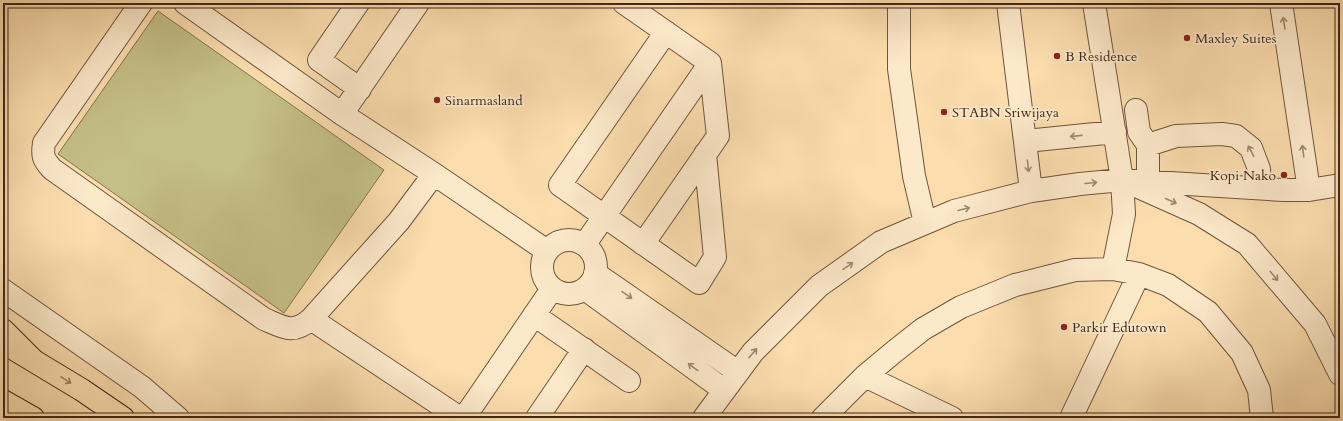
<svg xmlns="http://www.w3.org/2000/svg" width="1343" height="421" font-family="Cardo,serif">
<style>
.green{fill:#c4bf86;stroke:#82744e}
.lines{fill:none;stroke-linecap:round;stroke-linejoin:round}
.minor-casing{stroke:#70553d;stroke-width:24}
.major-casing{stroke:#412817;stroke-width:24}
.highway-casing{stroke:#412817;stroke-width:24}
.minor{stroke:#fce9ca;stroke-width:22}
.major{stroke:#fbddae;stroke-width:22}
.highway{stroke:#fbddae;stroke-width:22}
.oneway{stroke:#9e8870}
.oneway2{stroke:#9e8262}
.poi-dot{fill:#8f2418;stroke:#fce9ca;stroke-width:1.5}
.labels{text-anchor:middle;stroke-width:3.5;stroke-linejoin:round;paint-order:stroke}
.poi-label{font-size:14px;fill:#412817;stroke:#fce9ca;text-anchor:start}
</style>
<rect width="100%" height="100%" fill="#fbddae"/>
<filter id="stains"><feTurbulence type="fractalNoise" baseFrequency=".005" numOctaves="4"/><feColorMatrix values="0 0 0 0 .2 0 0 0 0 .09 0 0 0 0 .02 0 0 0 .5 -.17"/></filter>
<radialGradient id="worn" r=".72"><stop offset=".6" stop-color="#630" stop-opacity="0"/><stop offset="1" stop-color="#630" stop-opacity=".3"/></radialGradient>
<path class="green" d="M158,11l226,159 -100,143 -226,-159z"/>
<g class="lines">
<defs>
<path id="minor" d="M141,3l-97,140c-2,13 -1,16 8,26l212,150c19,8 29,16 47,0l88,-98 35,-47
M185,3l157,111 92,60 113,77
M358,3l-39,57 41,29
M624,3l86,60 8,73 -75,108
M899,3v66l15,107 11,47
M1008,3l23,188
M1094,3l28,177 2,34 -11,55
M1281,3l28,187
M666,32l-106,153 139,98 16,-26 -10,-103
M1136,110l3,22 9,13
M342,114l76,-111
M1026,141l89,-9
M1148,181v-36l28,-9 46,-2 14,2 15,12 8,21 1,19
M1134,185l65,29 48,30 68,80 25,50
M542 267a27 27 0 1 1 54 0a27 27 0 1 1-54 0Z
M585,244l125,-181
M595,273l143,99
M585,289l139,101
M3,290l139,97 36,31
M534,315l95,66
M311,319l149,99
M865,376l87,42
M464,418l88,-129
M537,418l47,-69
M704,418l49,-66 66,-66 62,-44 73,-31 77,-20 49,-7 42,-4 161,10h26l31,-5
M823,418l42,-42 30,-25 28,-22 38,-22 54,-22 60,-15 38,-1 26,5 29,11 40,27 34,41 17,37 3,28
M1071,418l68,-144"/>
<path id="major" d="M14,349l68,41 41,28
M3,401l30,17"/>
<path id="highway" d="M3,330l29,29"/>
</defs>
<use href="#minor" class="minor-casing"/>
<use href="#major" class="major-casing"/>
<use href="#highway" class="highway-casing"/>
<use href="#minor" class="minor"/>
<use href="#major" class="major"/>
<use href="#highway" class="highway"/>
</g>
<defs><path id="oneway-shaft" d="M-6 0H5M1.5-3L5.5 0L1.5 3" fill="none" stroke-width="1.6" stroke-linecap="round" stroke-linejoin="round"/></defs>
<g class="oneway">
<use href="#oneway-shaft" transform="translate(1284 23) rotate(-99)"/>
<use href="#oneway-shaft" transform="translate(1076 136) rotate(174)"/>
<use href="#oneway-shaft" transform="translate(1251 151) rotate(-118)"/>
<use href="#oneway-shaft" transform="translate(1303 151) rotate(-98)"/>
<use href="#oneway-shaft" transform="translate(1028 166) rotate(84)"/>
<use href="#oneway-shaft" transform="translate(1091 183) rotate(-5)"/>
<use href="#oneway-shaft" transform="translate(1171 201) rotate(24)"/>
<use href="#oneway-shaft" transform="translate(964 209) rotate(-14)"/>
<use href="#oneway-shaft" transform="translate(848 266) rotate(-35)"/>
<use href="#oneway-shaft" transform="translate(1274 276) rotate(50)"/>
<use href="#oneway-shaft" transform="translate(627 295) rotate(35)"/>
<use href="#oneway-shaft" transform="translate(753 353) rotate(-49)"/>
<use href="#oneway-shaft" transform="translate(693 367) rotate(-144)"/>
</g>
<use class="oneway2" href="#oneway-shaft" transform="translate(66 380) rotate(32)"/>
<g class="poi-dot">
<circle cx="1187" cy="38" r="4"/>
<circle cx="1057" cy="56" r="4"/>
<circle cx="437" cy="100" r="4"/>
<circle cx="944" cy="112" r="4"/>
<circle cx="1284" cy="175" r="4"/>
<circle cx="1064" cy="327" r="4"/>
</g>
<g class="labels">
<g class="poi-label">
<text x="1195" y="43">Maxley Suites</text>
<text x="1065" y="61">B Residence</text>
<text x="445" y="105">Sinarmasland</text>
<text x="952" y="117">STABN Sriwijaya</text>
<text x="1276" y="180" text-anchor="end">Kopi Nako</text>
<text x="1072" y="332">Parkir Edutown</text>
</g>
</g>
<rect width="1343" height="421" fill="none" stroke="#fbddae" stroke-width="16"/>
<rect x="4" y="4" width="1335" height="413" fill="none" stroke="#412817" stroke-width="2"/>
<rect x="8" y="8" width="1327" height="405" fill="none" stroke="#412817"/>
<rect width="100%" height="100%" filter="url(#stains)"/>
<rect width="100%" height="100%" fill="url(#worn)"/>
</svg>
